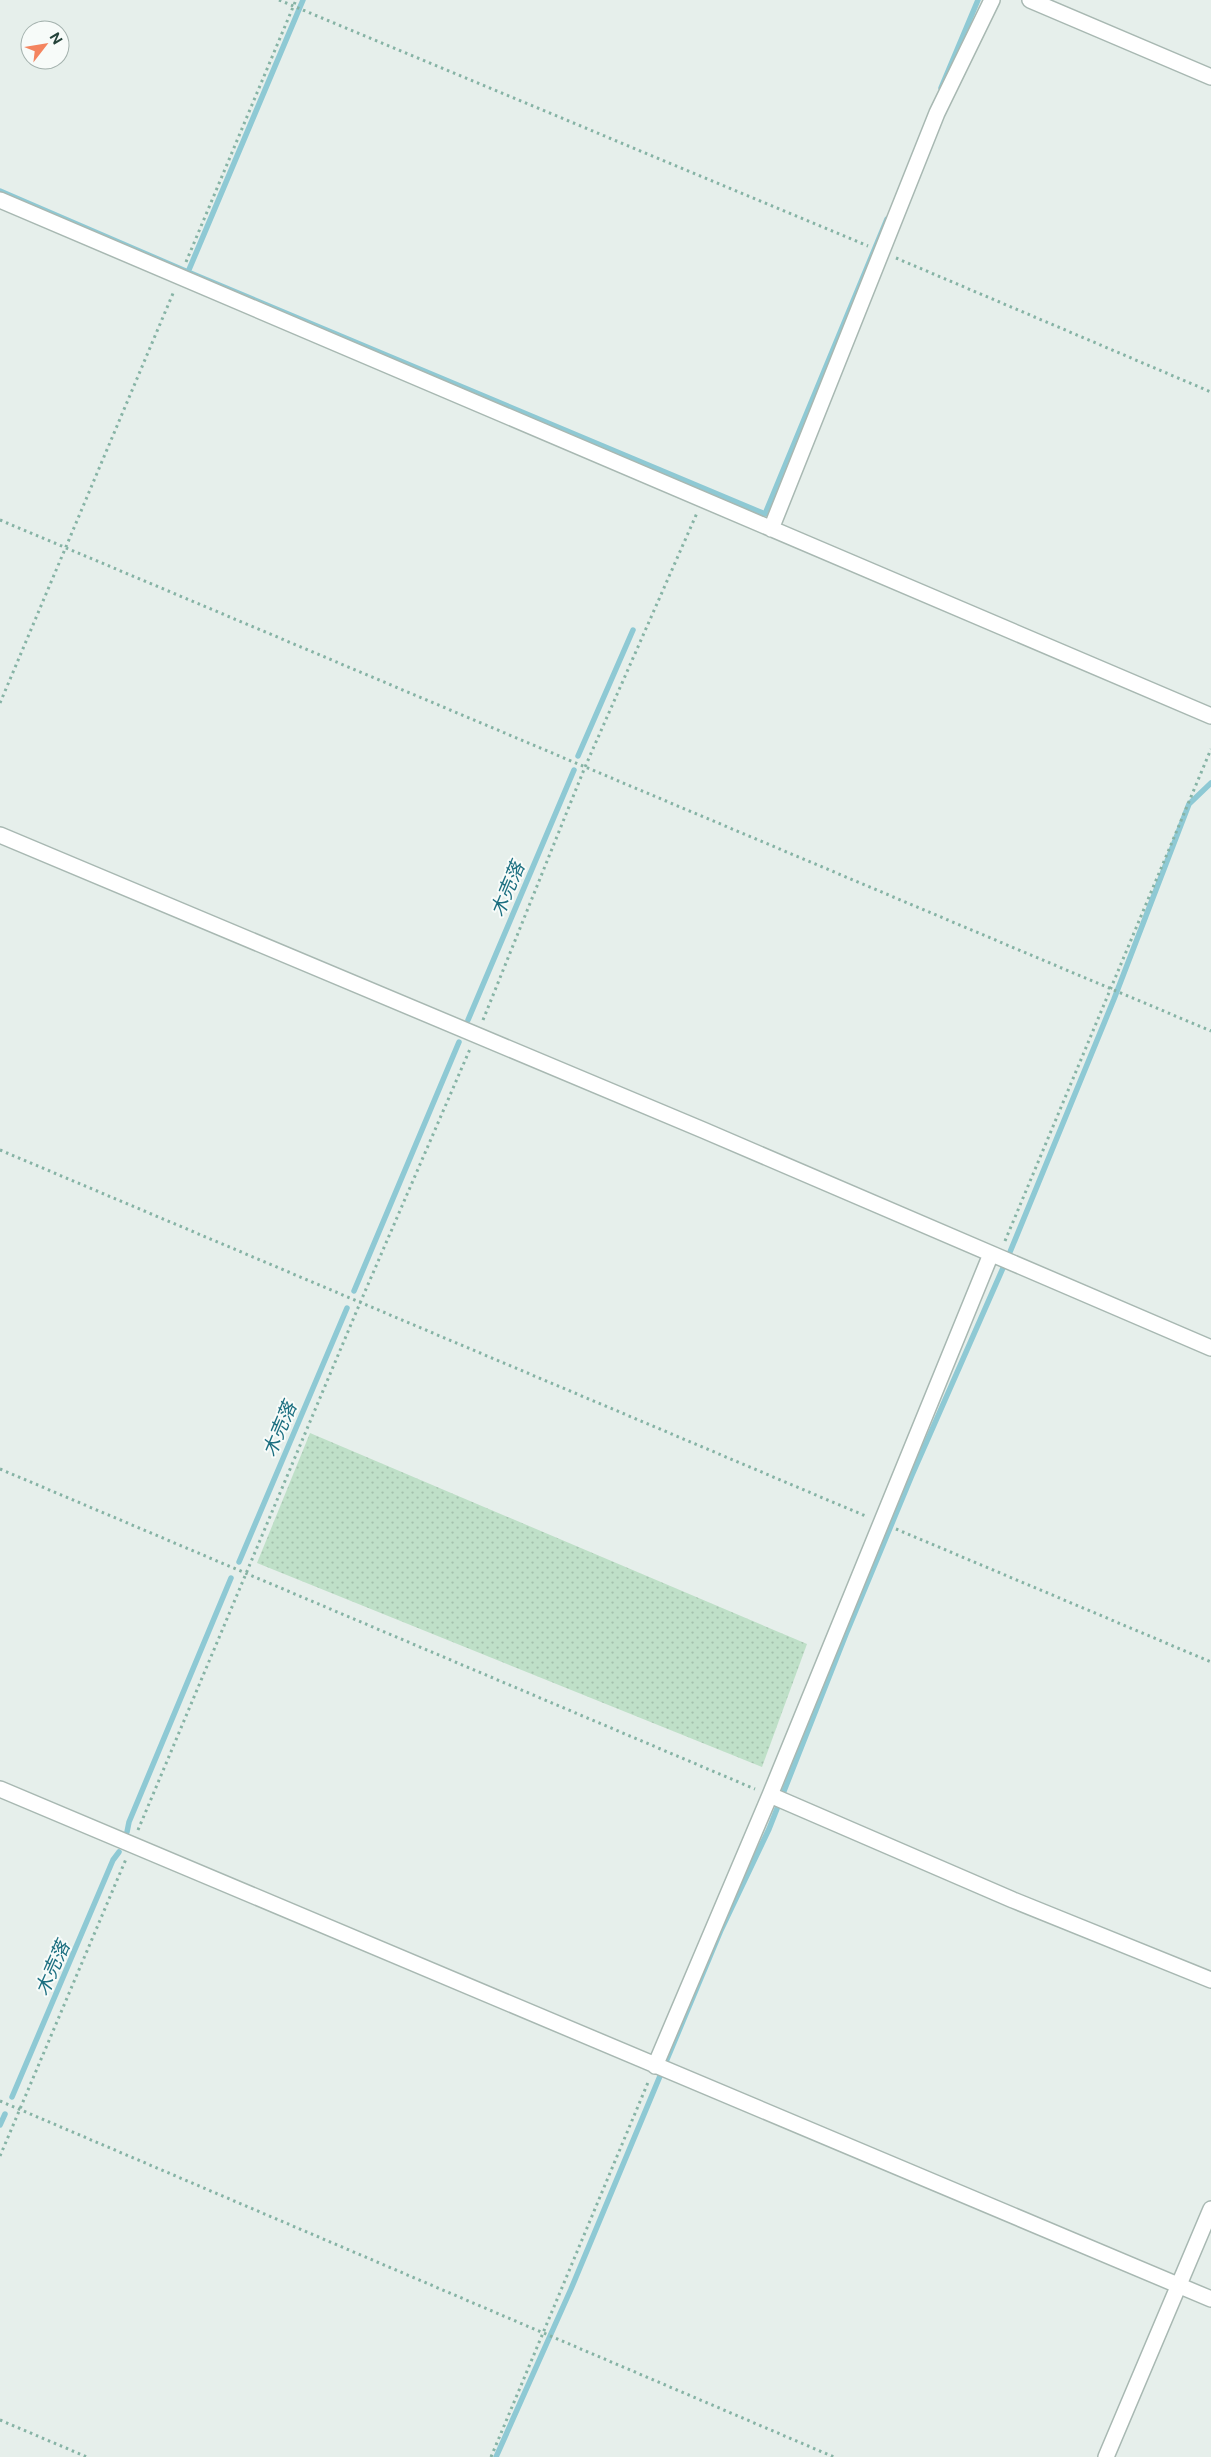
<svg xmlns="http://www.w3.org/2000/svg" width="1211" height="2457" font-family="'Public Sans','Noto Sans JP',sans-serif">
<style>
.grass{fill:url(#grass-dots)}
.lines{fill:none;stroke-linecap:round;stroke-linejoin:round}
.stream{stroke:#8ec9d4;stroke-width:5.5}
.minor-casing{stroke:#a8b8b2;stroke-width:18}
.path{stroke:#86b3a5;stroke-width:3;stroke-dasharray:2.5 4;stroke-linecap:butt}
.minor{stroke:#fff;stroke-width:15}
.labels{text-anchor:middle;stroke-width:4;stroke-linejoin:round;paint-order:stroke}
.water-label{font-size:19px;font-style:italic;fill:#1c6f80;stroke:#f7fbf9}
</style>
<defs>
<pattern id="grass-dots" width="8" height="8" patternUnits="userSpaceOnUse" patternTransform="scale(1.25)"><rect width="8" height="8" fill="#bfe0c8"/><path d="M2 2h.1M6 6h.1" fill="none" stroke="#a4c1ad" stroke-width="1.8" stroke-linecap="round"/></pattern>
</defs>
<rect width="100%" height="100%" fill="#e6efeb"/>
<path class="grass" d="M310,1433l497,211 -45,123 -505,-204z"/>
<g class="lines">
<path class="stream" d="M941,88l37,-88
M0,191l188,81 115,-272
M188,272l577,242 122,-295
M578,756l55,-126
M468,1020l106,-250
M354,1291l105,-249
M239,1562l108,-254
M127,1832l2,-10 102,-244
M12,2097l101,-237 6,-8
M0,2125l5,-11
M496,2457l75,-168 150,-359 48,-101 77,-195 66,-159 98,-223 104,-253 75,-195 22,-21"/>
<defs>
<path id="minor" d="M1030,0l181,77
M0,200l1211,516
M771,529l166,-416 55,-113
M0,835l703,295 508,218
M0,1789l1211,510
M770,1795l243,105 198,80
M655,2066l115,-271 221,-541
M1106,2457l105,-248"/>
</defs>
<use href="#minor" class="minor-casing"/>
<path class="path" d="M279,0l589,246
M896,258l315,134
M186,262l110,-262
M0,520l1211,511
M0,703l174,-412
M483,1020l102,-253 112,-254
M0,1150l868,367
M1005,1241l206,-492
M0,1469l755,320
M896,1529l315,133
M138,1830l222,-527 110,-254
M0,2101l834,356
M0,2156l126,-297
M0,2420l87,37
M491,2457l158,-377"/>
<use href="#minor" class="minor"/>
</g>
<g class="labels">
<g class="water-label">
<text transform="translate(507 889) rotate(-67)" y="7">木売落</text>
<text transform="translate(279 1429) rotate(-67)" y="7">木売落</text>
<text transform="translate(52 1968) rotate(-66)" y="7">木売落</text>
</g>
</g>
<g transform="translate(45 45) rotate(59)"><circle r="24" fill="#f7fbf9" stroke="#a3b1ad"/>
<path d="M0-4L9 19L0 12L-9 19Z" fill="#f4845f"/>
<text y="-8" font-size="14" font-weight="bold" text-anchor="middle" fill="#24423a">N</text>
</g>
</svg>
